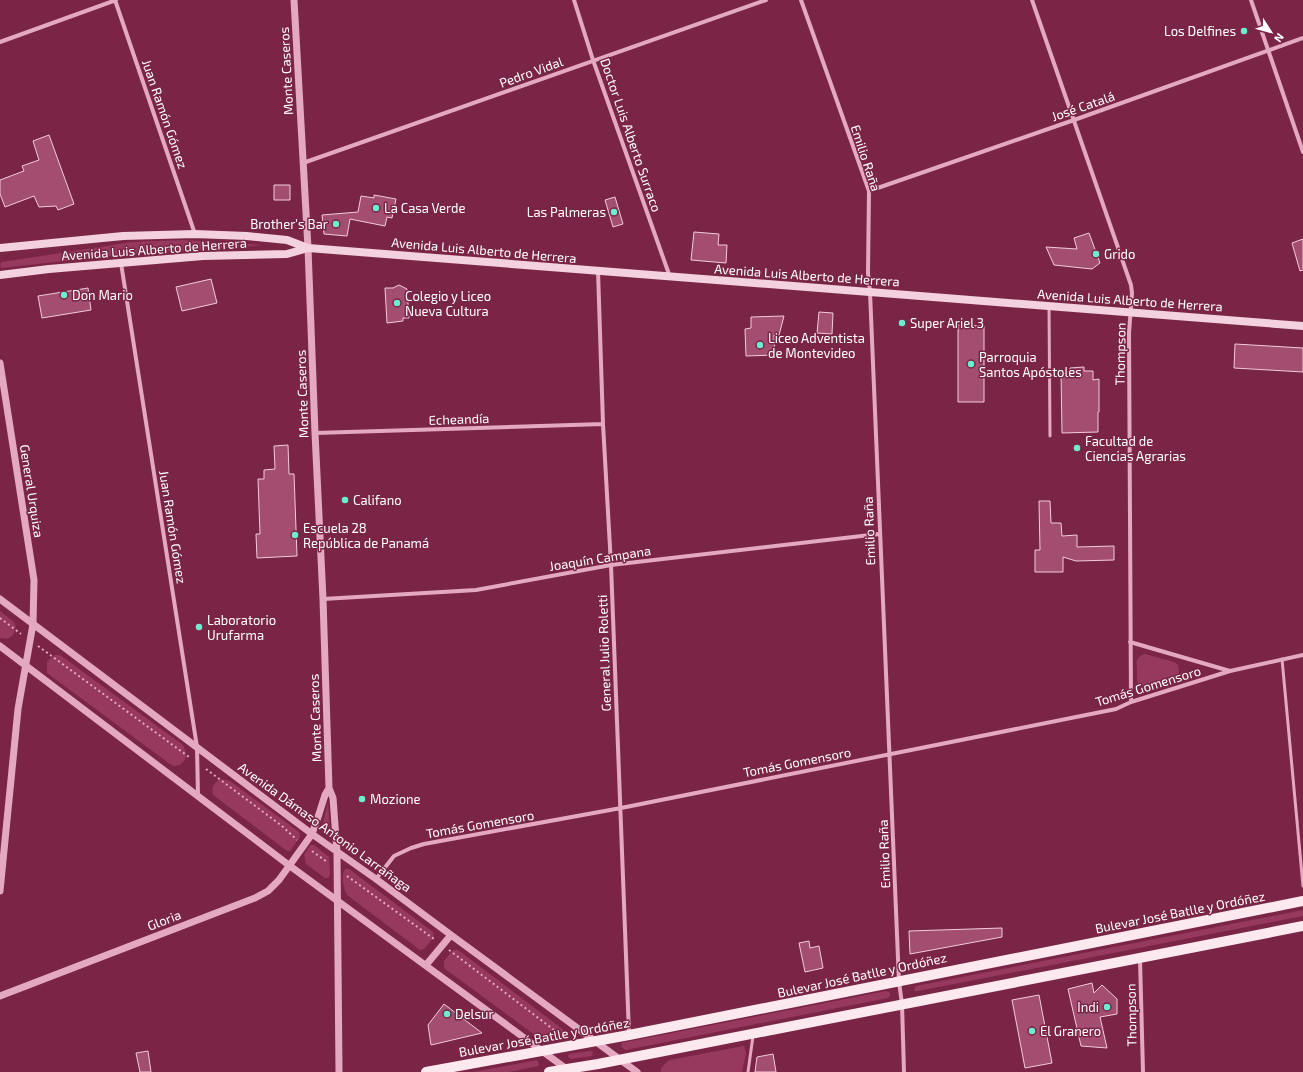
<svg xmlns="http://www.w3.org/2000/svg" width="1303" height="1072" font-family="'Exo 2',sans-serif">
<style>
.green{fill:#97395f}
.building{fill:#a34d70;stroke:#f3cbdb}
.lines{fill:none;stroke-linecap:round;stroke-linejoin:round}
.path{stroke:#e4a8c0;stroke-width:2;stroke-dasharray:2 3;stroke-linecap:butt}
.service{stroke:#e4a8c0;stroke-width:3}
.minor{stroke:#e4a8c0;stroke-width:4}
.tertiary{stroke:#e4a8c0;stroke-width:7}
.secondary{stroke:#f4d1de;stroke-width:8}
.primary{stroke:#fce8ef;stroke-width:10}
.poi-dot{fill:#6dedcf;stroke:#7a2546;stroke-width:1.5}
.labels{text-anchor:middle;stroke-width:3;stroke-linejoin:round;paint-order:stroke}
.poi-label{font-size:13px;fill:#fff;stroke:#7a2546;text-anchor:start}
.street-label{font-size:13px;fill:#fff;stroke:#7a2546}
</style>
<rect width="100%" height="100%" fill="#7a2546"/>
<path class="green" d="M183,240l81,5 -50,4 -85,5 -128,14 -1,-4 2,-2 130,-20z
M0,611l14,11 2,4 -3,9 -6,4 -7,-1z
M1145,654l29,8 4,3 1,8 -30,18c-13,-1 -12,-11 -12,-22 0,-3 -1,-6 0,-9 2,-4 5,-5 8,-6z
M55,655h5l123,90 3,8 -1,7 -5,5 -6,1 -4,-2 -123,-91v-11l5,-5z
M221,779l9,2 69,51 1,5 -10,14h-3l-74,-56c-2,-7 1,-13 8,-16z
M328,803l2,27 -1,2 -7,-6z
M310,845h4l15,12 1,18 -2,3h-3l-19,-14 -2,-9z
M345,869h4l84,63 1,5 -10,12 -4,1 -73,-55c-4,-7 -6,-19 -2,-26z
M1303,910v6l-385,75h-3l-1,-2 2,-3z
M454,950h4l111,84 -25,5 -5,-1 -95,-70v-7l8,-10z
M886,991l4,2v3l-2,2 -262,52 -4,-2 -1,-2 1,-3 4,-1z
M744,1046l2,7 -4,19h-81v-4l8,-8z
M590,1051l3,1 -1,4 -21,3 -3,-2 1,-3z
M537,1060l2,4 -1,2 -29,6h-36z"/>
<path class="building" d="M49,135l25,69 -16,6 -2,-4 -17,1 -5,-11 -29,11 -5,-13v-14l24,-9 -2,-5 17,-6 -6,-19z
M274,185h16v15h-16z
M374,195l22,4 -4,19 -5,-1 -2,9 -35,-7 -3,17 -23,-2 -2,-19 36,-3 3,-16 13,2z
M615,197l8,27 -10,3 -8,-27z
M694,232l25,2 -1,11h9l-1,18 -35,-3z
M1089,233l11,30 -8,6 -38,-4 -8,-18 31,2 -3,-11z
M1303,239v31l-3,1 -8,-28z
M211,279l6,24 -35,8 -6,-24z
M399,285l8,4 2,29h-6v3l-16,2 -2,-35h8z
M88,288l3,22 -49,8 -4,-22z
M819,312l14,1 -1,21 -15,-1z
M784,316l-5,19h-5l1,20 -29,1 -1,-27 6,-1v-11z
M958,325l26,1v76h-26z
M1235,344l68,4v24l-69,-4z
M1084,367v4h9v9l6,-1v33h-1v20l-36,1 -1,-61 9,-1v-3z
M288,445l1,29h5l3,82 -40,2 -1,-24h4l-2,-55h6v-9l11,-1 -1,-23z
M1039,501h11l1,22h10l1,13 15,-1v12l37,-1v14l-38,1 -13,-4v15h-28v-22h5z
M1002,928v9l-92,17 -1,-23z
M809,941l1,7 9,-2 4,22 -18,4 -6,-29z
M1092,983l2,10 8,-8 15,14v15l-17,3 7,31 -26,-2 -13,-57z
M1039,995l13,68 -27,5 -13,-68z
M444,1004l38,29 -51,12 -3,-20z
M148,1051l3,21h-11l-4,-19z
M773,1054l3,18h-21l2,-15z"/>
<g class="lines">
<path class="path" d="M0,618l21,16
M38,646l151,111
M206,769l76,57 15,14
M312,851l15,11
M347,876l87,63
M449,950l113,86"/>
<path class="service" d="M1049,306l1,130
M1282,659l21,227
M748,1072l5,-36"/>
<path class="minor" d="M115,0l80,234
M574,0l19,60 77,217
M801,0l68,191 -1,82 2,19 29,690 3,22 2,68
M1032,0l99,285 1,8 -3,40 2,369
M1251,0l52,152
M0,42l116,-42
M303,163l463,-163
M869,191l205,-71 229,-82
M121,263l76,484 1,48
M598,271l5,153 8,141 18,469
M315,433l288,-9
M323,599l153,-9 135,-25 268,-31
M1130,642l100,29
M376,879l18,-23 17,-8 13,-4 197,-36 495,-99 15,-7 99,-31 73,-16
M1140,959l3,113"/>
<path class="tertiary" d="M294,0l14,248 7,185 8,166 6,189 4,10 4,54 2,220
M0,363l34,217 -1,44 -15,85 -18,182
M0,599l312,235 64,45 75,56 186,137
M0,646l290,220 278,204
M426,965l25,-30
M0,996l255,-98 13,-7 11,-11 33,-46 7,-20 6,-19 4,-7"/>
<path class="secondary" d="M0,248l123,-12 72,-2 52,2 40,4 21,8 995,78
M0,275l49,-6 154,-13 84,-2 21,-6"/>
<path class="primary" d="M426,1072l203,-37 674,-134
M549,1072l49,-8 705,-138"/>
</g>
<g class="poi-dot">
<circle cx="1244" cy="31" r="4"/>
<circle cx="376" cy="208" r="4"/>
<circle cx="614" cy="212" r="4"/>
<circle cx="336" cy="224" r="4"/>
<circle cx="1096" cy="254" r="4"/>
<circle cx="64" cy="295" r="4"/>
<circle cx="397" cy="303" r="4"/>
<circle cx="902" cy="323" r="4"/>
<circle cx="760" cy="345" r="4"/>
<circle cx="971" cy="364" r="4"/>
<circle cx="1077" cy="448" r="4"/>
<circle cx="345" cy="500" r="4"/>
<circle cx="295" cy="535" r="4"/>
<circle cx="199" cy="627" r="4"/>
<circle cx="362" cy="799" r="4"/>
<circle cx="1107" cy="1007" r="4"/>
<circle cx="447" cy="1014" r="4"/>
<circle cx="1032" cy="1031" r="4"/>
</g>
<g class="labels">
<g class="poi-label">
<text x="1236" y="36" text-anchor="end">Los Delfines</text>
<text x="384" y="213">La Casa Verde</text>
<text x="606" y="217" text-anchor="end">Las Palmeras</text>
<text x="328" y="229" text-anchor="end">Brother's Bar</text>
<text x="1104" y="259">Grido</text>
<text x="72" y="300">Don Mario</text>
<text x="405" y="301">Colegio y Liceo<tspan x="405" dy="15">Nueva Cultura</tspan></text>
<text x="910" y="328">Super Ariel 3</text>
<text x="768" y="343">Liceo Adventista<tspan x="768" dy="15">de Montevideo</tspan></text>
<text x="979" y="362">Parroquia<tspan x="979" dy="15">Santos Apóstoles</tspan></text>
<text x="1085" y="446">Facultad de<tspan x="1085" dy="15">Ciencias Agrarias</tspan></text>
<text x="353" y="505">Califano</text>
<text x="303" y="533">Escuela 28<tspan x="303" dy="15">República de Panamá</tspan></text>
<text x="207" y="625">Laboratorio<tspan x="207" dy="15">Urufarma</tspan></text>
<text x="370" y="804">Mozione</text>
<text x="1099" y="1012" text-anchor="end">Indi</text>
<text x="455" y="1019">Delsur</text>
<text x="1040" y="1036">El Granero</text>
</g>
<g class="street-label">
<text transform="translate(286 71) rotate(-93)" y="5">Monte Caseros</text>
<text transform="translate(531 72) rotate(-20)" y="5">Pedro Vidal</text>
<text transform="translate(1083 106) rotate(-19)" y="5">José Catalá</text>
<text transform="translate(165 114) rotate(71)" y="5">Juan Ramón Gómez</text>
<text transform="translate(631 135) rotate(71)" y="5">Doctor Luis Alberto Surraco</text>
<text transform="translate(866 158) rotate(72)" y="5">Emilio Raña</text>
<text transform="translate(154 249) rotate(-4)" y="5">Avenida Luis Alberto de Herrera</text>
<text transform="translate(484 250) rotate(5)" y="5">Avenida Luis Alberto de Herrera</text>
<text transform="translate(807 275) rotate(4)" y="5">Avenida Luis Alberto de Herrera</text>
<text transform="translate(1130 300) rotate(4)" y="5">Avenida Luis Alberto de Herrera</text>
<text transform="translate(1120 354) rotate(-89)" y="5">Thompson</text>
<text transform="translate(302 394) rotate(-92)" y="5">Monte Caseros</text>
<text transform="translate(459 419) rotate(-2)" y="5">Echeandía</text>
<text transform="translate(32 491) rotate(81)" y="5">General Urquiza</text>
<text transform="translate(173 527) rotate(81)" y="5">Juan Ramón Gómez</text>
<text transform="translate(869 531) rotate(-92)" y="5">Emilio Raña</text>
<text transform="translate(600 558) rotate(-9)" y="5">Joaquín Campana</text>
<text transform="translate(604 653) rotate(-92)" y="5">General Julio Roletti</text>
<text transform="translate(1148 686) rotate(-17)" y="5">Tomás Gomensoro</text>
<text transform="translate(315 718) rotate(-92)" y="5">Monte Caseros</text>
<text transform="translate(797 762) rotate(-11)" y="5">Tomás Gomensoro</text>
<text transform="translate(480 824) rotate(-10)" y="5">Tomás Gomensoro</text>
<text transform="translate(325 827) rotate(36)" y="5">Avenida Dámaso Antonio Larrañaga</text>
<text transform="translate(884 854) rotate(-92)" y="5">Emilio Raña</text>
<text transform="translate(1180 912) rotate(-11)" y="5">Bulevar José Batlle y Ordóñez</text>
<text transform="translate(164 920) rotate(-21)" y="5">Gloria</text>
<text transform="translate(862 975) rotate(-12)" y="5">Bulevar José Batlle y Ordóñez</text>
<text transform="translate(1131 1015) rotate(-91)" y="5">Thompson</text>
<text transform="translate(544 1037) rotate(-10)" y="5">Bulevar José Batlle y Ordóñez</text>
</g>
</g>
<g transform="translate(1271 32) rotate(126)" stroke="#7a2546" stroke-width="3" paint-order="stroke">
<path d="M0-3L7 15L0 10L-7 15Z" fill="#ffffff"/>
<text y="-6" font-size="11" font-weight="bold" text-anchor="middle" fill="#ffffff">N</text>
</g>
</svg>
